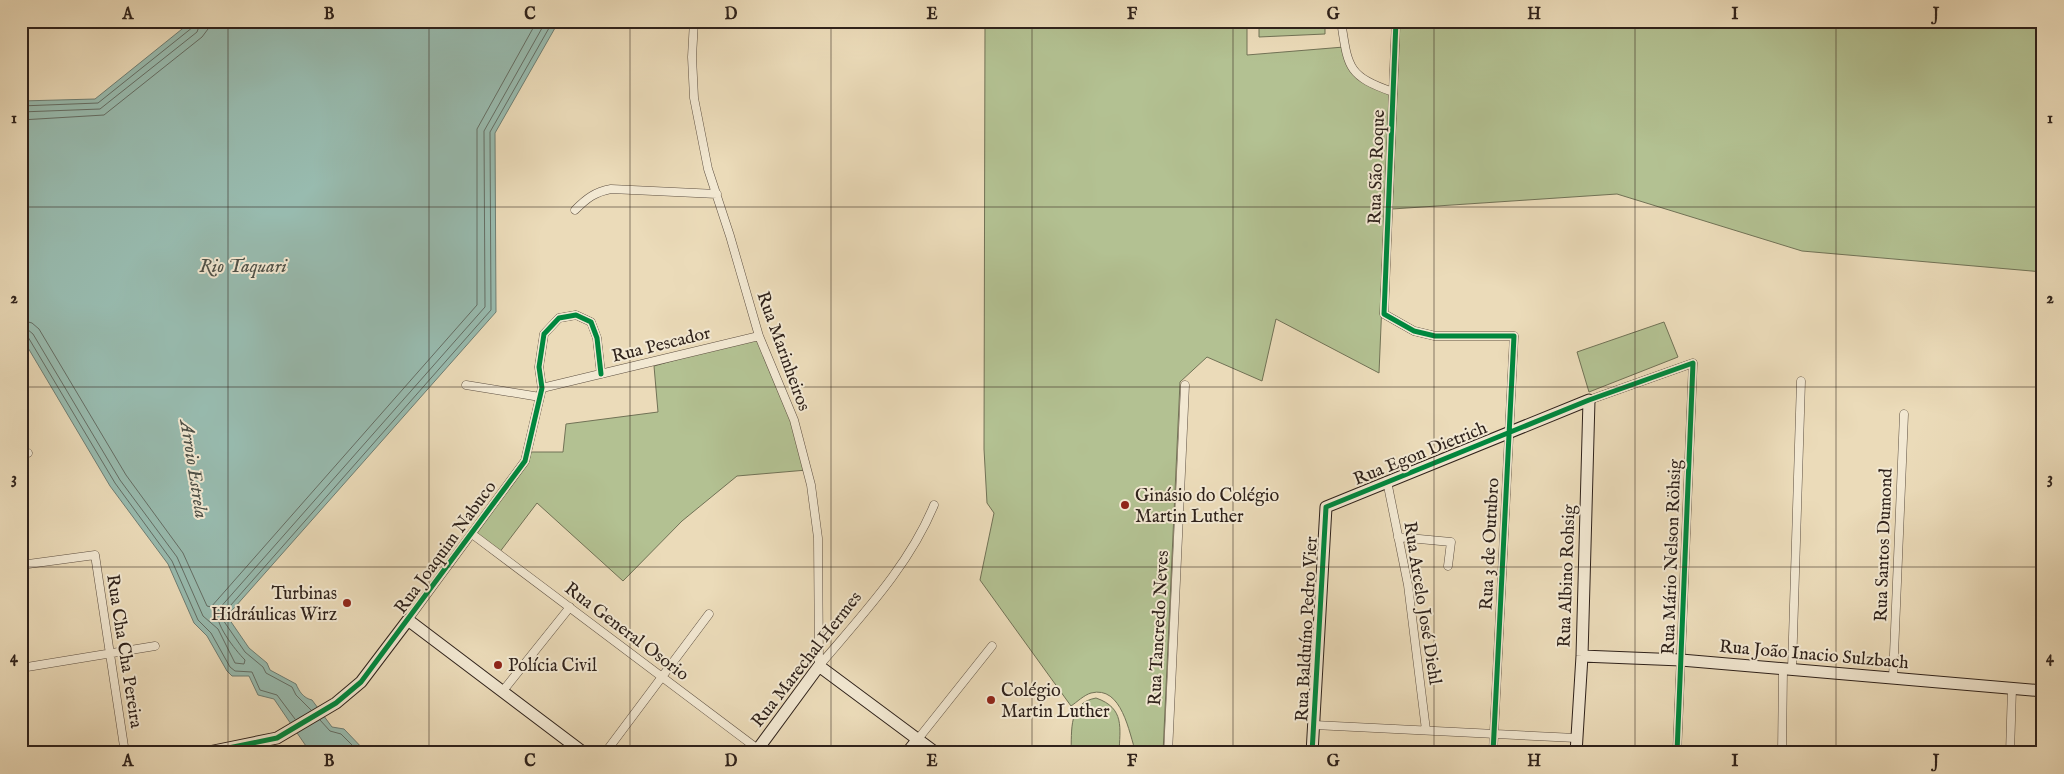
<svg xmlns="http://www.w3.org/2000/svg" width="2064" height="774" font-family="'IM FELL English',serif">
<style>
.green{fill:#b3c192;stroke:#717256}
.water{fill:#98bbaf;stroke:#6e7e74}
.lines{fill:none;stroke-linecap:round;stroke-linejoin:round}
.shore{stroke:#646e65;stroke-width:1}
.street-casing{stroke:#5e5042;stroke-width:9}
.secondary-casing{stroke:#2f221b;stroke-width:13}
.street{stroke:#f2e8d2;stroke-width:8}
.secondary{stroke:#f2e8d2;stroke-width:11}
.cycleway-casing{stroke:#f2e8d2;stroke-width:8}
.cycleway{stroke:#00873e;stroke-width:5}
.grid{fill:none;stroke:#2f221b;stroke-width:1;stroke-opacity:0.55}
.poi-dot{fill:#8f2418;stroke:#f2e8d2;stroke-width:2}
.labels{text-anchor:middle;stroke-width:4;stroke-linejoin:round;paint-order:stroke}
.street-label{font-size:18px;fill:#2f221b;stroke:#f2e8d2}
.poi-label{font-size:18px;fill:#2f221b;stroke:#f2e8d2;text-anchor:start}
.water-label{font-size:19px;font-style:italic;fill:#4e5047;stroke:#f2e8d2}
.neatline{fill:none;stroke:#2f221b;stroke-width:2}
.grid-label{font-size:16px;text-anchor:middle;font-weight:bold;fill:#2f221b}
</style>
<rect width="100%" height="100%" fill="#ebdbb9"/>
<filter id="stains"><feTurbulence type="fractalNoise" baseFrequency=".004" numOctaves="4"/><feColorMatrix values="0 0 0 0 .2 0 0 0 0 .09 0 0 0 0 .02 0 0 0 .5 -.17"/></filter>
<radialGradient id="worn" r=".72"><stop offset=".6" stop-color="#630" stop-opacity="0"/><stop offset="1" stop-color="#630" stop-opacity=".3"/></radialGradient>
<path class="green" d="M985,21h262v34l97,-8 20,34 27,10 -12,282 -103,-54 -14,62 -55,-24 -27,25 -17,371h-27c-7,-20 -14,-68 -45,-60 -7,2 -14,9 -20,13l-91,-126 14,-67 -7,-10 -3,-54z
M1259,21h66v13l-66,3z
M1519,21h524v251l-241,-21 -185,-57 -225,15 7,-186z
M1664,322l14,35 -89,35 -12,-40z
M759,336l35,84 13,50 -70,6 -55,45 -59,60 -86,-78 -38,50 -27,-19 55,-82h36l3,-28 92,-12 -4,-46z
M1096,698c29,10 24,30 23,55h-48c1,-23 -3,-50 25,-55z"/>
<path class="water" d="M192,21h367l-64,112 1,179 -269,304 22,32 18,15 3,7 26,14c3,7 7,14 16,16l20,27 12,2 23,24h-52l-7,-4 -34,-50 -16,-4 -9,-19h-17l-5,-5 -20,-35 -13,-13 -26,-59 -58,-78 -89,-150v-235l74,-2z"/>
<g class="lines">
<path class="shore" d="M21,106l77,-3 95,-76 2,-6
M21,112l79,-3 97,-77 4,-11
M21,120l83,-5 98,-78 6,-8 1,-8
M21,320l11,3 7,6 87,146 57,78 24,53 4,1 266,-302v-176l60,-108
M21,328l6,1 6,5 87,146 57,77 26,59 15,13 17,34 9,1 1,-4c-10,-10 -32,-38 -27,-50l267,-303 -1,-176 62,-110
M21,334l7,3 87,146 57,78 26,59 13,13 19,34 5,4 17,1 8,18 17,5 18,24
M311,710l-15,-15 -4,-8 -26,-14 -3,-6 -18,-15 -22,-32v-6l268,-304 -1,-178 63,-111
M320,720l10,11 11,3 19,19"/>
<defs>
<path id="street" d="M694,21l-2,36 2,41 14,71 22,67 29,100 35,84 17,65 7,53 1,128
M1341,21c7,46 6,55 52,71
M1396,21l-12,293 30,17 21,5h79l-21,417
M575,210c12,-12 20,-18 36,-21l106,5
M466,385l74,12
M542,388l217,-52
M1589,400l104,-37 -16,390
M21,454l7,-1
M1387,481l21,104 18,145
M472,534l291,219
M1398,537l53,5 -3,24
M21,565l74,-10 30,198
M408,620l117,-159 17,-73 -3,-21 5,-33 15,-16 17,-3 15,7 6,16 4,36
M819,666c42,-50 90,-100 115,-161
M21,668l134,-22
M1792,669l9,-288
M1893,678l11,-264
M502,692l68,-85
M1314,725l262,13
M918,739l74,-93
M605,753l104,-139
M1168,753l17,-368
M1782,753l1,-84
M2010,753l2,-65"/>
<path id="secondary" d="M1582,656l99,4 362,31
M204,753l73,-15 59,-35 25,-21 47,-62 176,133
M755,753l64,-87 117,87
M907,753l11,-14
M1312,753l14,-246 263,-107 -7,256 -6,97"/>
</defs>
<use href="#street" class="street-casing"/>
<use href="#secondary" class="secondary-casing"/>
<use href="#street" class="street"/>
<use href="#secondary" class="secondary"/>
<defs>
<path id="cycleway" d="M1396,21l-12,293 30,17 21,5h79l-21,417
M204,753l73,-15 59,-35 25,-21 164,-221 17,-73 -3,-21 5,-33 15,-16 17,-3 15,7 6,16 4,36
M1312,753l14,-246 263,-107 104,-37 -16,390"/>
</defs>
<use href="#cycleway" class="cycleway-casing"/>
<use href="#cycleway" class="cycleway"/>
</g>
<path class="grid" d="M228,21v732M429,21v732M630,21v732M831,21v732M1032,21v732M1233,21v732M1434,21v732M1635,21v732M1836,21v732M21,207h2022M21,387h2022M21,567h2022"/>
<g class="poi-dot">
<circle cx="1125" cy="505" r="5"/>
<circle cx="347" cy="603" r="5"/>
<circle cx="498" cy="665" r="5"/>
<circle cx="991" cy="700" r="5"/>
</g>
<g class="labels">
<g class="street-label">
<text transform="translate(1376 167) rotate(-88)" y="6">Rua São Roque</text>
<text transform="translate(661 344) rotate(-14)" y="6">Rua Pescador</text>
<text transform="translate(784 351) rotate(70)" y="6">Rua Marinheiros</text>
<text transform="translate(1420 453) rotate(-22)" y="6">Rua Egon Dietrich</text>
<text transform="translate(1489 544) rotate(-87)" y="6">Rua 3 de Outubro</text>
<text transform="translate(1883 545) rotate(-88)" y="6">Rua Santos Dumond</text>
<text transform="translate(445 547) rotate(-54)" y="6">Rua Joaquim Nabuco</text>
<text transform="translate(1671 557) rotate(-88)" y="6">Rua Mário Nelson Röhsig</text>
<text transform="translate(1566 576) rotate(-88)" y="6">Rua Albino Rohsig</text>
<text transform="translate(1423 603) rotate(81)" y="6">Rua Arcelo José Diehl</text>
<text transform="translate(1158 628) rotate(-87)" y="6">Rua Tancredo Neves</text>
<text transform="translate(1306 629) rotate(-87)" y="6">Rua Balduíno Pedro Vier</text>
<text transform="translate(627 631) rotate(37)" y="6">Rua General Osorio</text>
<text transform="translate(125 651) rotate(81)" y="6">Rua Cha Cha Pereira</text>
<text transform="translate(1814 654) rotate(5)" y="6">Rua João Inacio Sulzbach</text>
<text transform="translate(806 659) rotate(-52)" y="6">Rua Marechal Hermes</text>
</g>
<g class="poi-label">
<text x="1135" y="501">Ginásio do Colégio<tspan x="1135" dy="21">Martin Luther</tspan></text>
<text x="337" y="599" text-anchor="end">Turbinas<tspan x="337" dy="21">Hidráulicas Wirz</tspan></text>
<text x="508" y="671">Polícia Civil</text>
<text x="1001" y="696">Colégio<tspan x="1001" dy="21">Martin Luther</tspan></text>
</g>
<g class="water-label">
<text x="243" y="272">Rio Taquari</text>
<text transform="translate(195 469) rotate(81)" y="7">Arroio Estrela</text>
</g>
</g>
<rect width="2064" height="774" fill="none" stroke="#ebdbb9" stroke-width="55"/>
<rect x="28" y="28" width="2008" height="718" class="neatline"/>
<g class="grid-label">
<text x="128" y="19">A</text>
<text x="329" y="19">B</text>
<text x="530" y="19">C</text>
<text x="731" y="19">D</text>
<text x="932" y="19">E</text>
<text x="1132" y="19">F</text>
<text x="1333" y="19">G</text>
<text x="1534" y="19">H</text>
<text x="1735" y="19">I</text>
<text x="1936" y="19">J</text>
<text x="14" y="123">1</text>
<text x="2050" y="123">1</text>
<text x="14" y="303">2</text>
<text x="2050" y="303">2</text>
<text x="14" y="483">3</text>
<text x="2050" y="483">3</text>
<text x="14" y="662">4</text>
<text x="2050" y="662">4</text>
<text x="128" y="766">A</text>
<text x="329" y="766">B</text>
<text x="530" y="766">C</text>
<text x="731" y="766">D</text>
<text x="932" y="766">E</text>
<text x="1132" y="766">F</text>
<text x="1333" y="766">G</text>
<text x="1534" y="766">H</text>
<text x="1735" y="766">I</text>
<text x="1936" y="766">J</text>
</g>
<rect width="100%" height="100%" filter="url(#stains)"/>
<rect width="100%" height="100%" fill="url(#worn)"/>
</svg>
